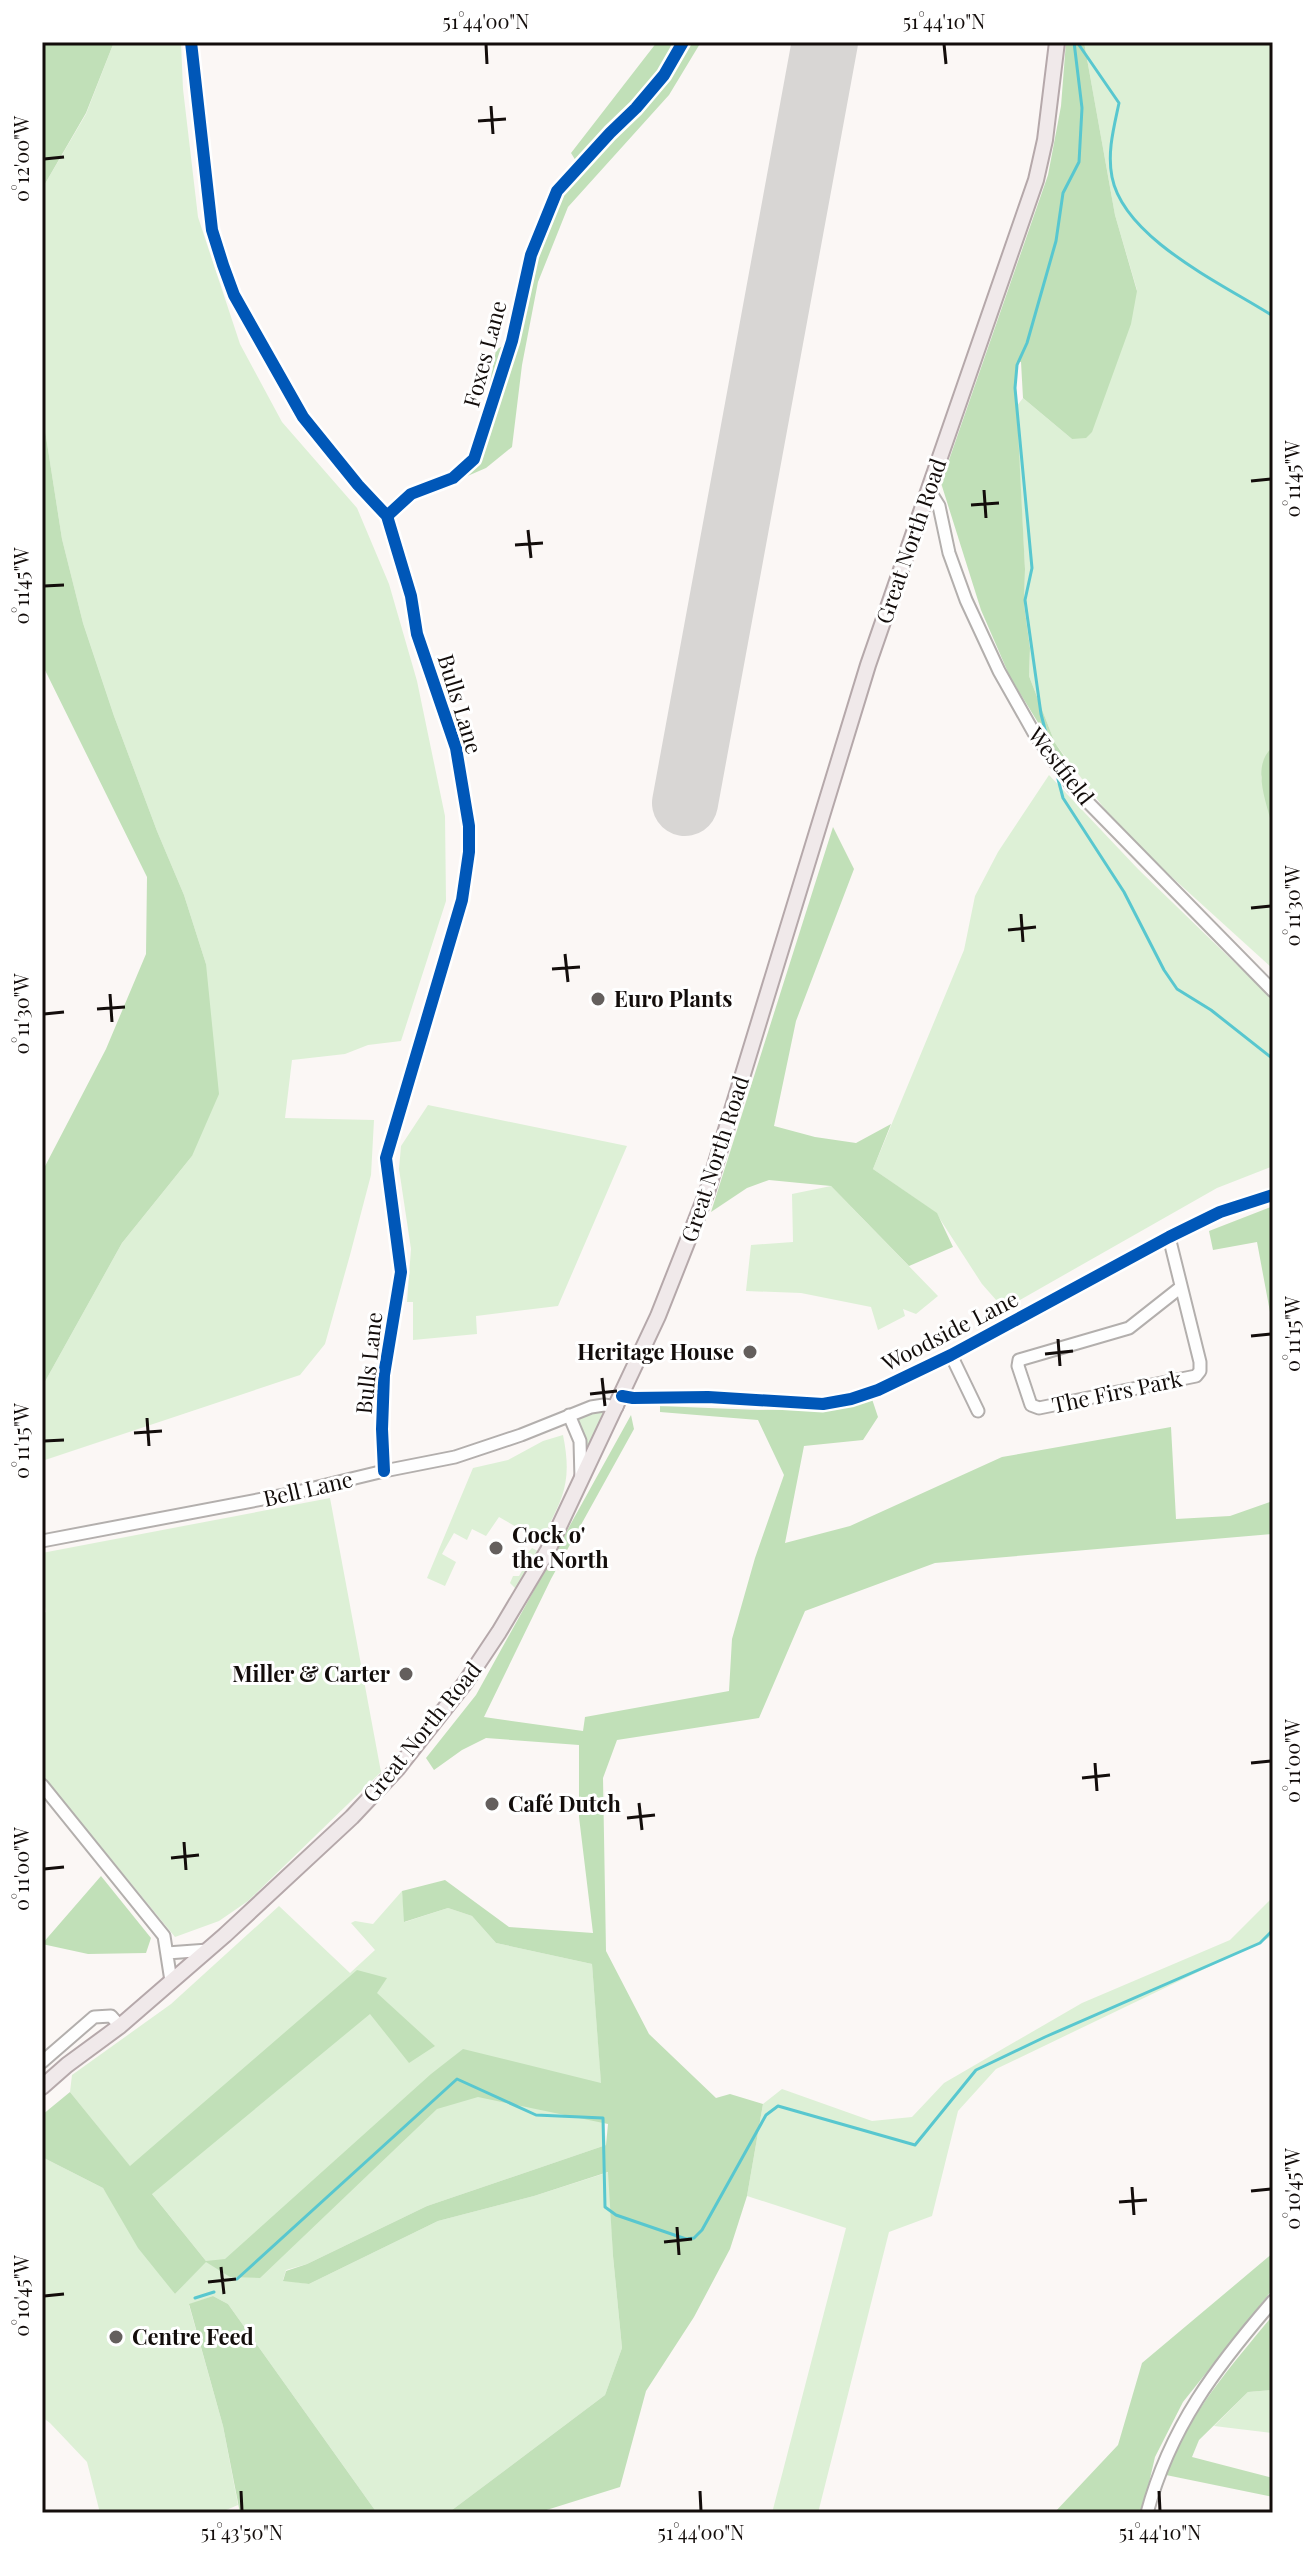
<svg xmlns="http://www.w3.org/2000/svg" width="1315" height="2555" font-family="'Playfair Display',serif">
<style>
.green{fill:#ddf0d6}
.forest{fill:#c1e0b8}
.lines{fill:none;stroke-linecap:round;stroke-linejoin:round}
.stream{stroke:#58c7cf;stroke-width:3}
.runway{stroke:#d8d6d4;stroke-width:66}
.minor-casing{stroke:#b3afad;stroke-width:15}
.major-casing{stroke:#b5a8aa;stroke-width:18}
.minor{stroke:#fefefe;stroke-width:11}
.major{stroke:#f0e9ea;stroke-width:14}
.cycleway-casing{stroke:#fff;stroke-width:17}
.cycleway{stroke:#0057b8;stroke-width:12}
.ticks{fill:none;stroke:#130d0b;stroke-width:3}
.poi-dot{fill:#645f5d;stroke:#fff;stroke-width:3}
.labels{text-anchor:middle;stroke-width:6;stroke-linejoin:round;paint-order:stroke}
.street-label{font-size:22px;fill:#130d0b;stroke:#fff}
.poi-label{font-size:22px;font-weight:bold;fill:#130d0b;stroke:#fff;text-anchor:start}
.neatline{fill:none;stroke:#130d0b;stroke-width:3}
.ticks-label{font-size:20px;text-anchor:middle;fill:#130d0b}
</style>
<rect width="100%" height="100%" fill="#fbf7f5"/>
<path class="green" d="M114,42h67l2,47 15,128 42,127 42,78 75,86 32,76 28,97 28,135 1,85 -45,140 -33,4 -23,9 -53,6 -7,58 89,2 -3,55 -21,80 -25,89 -25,31 -258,86v-74l80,-144 70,-87 14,-192 -22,-69 -27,-64 -43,-115 -31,-93 -21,-84 -20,-128v-222l44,-75z
M1084,42h189v705l-12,30 12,52v140l-131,-119 -36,-39 -51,-68 -26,-67 1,-29 -6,-43 1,-35 -9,-162 7,-9 49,41 65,-149 -22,-75z
M1049,775l89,94 135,131v166l-56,22 -213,121 -22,-25 -46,-71 -63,-44 91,-219 11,-54 23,-44z
M428,1105l199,41 -69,160 -82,10 1,18 -64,6v-38h-6l4,-53 -12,-80 2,-23z
M831,1186l107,110 -22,18 -13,-5 2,7 -27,14 -7,-23 -70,-14 -55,-2 5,-46 42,-3 -1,-48z
M602,1410l3,4 -18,40 -9,-33 3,-5z
M563,1435c10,49 -1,64 -22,106l-42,-24 -13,19 -14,-7 -5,11 -13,-7 -12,21 14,8 -11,24 -18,-8 46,-110 35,-8 35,-19z
M330,1498l51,274 -133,129 -29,20 -44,16 -133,-162v-161l4,-2 -4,-22v-37z
M532,1548l6,3 -22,38 -6,-6 3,-7h6l12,-20 -5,-1z
M402,1891l3,31 43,-14 24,8 24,27 96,21 14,181 -179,61 -120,58 -21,6 -3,10 26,4 129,-63 96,-25 75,-24 4,84 9,92 -17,47 -157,118h-71l-149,-209 -15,-8 -24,9 34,121 15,79 -19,8h-119l-13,-51 -37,-39 -8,-6v-260l61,31 72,106 31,-33 -136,-169 2,-17 99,-71 108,-98 71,67 25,-23 -24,-27 4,-2 18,3z
M1273,1897v39l-277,133 -38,42 -26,105 -43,16 -71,281h-46l74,-285 -99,-32 16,-92 19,-15 90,32 40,-4 32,-34 138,-80 148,-63z
M1273,2390v43l-59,-7 34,-34z"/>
<path class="forest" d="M42,42h72l-28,71 -44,76z
M657,42h44l-32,53 -101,112 -30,75 -16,83 -10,82 -26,21 -44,19 25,-25 13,-26 16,-86 16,-10 13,-62 31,-79 23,-33 -8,-13z
M1066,42h18l31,173 22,76 -6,33 -39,108 -6,6 -14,1 -49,-41 -2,-36h-3l-3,9 10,198 -1,35 6,44 -1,28 26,67 9,13 -3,4 -51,-83 -29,-67 -40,-127 107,-308 13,-69z
M42,411l20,128 21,84 31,93 43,115 27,64 22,69 13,130 -27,62 -70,87 -80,144v-215l64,-123 40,-95 1,-77 -105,-213z
M1273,747v82c-6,-25 -23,-64 0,-82z
M833,827l21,42 -58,152 -22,105 41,11 41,6 35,-19 -18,45 64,44 16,34 -44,19 -78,-80 -62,-6 -22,8 -36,24z
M1273,1206v122l-16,-86 -44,8 -4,-19z
M871,1396l7,21 -15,23 -59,6 -19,97 65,-17 152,-69 169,-30 5,92 54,-3 43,-15v33l-338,29 -130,48 -46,107 -142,22 -14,38 3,173 43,83 67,64 14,-4 33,10 -16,92 -17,53 -36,68 -48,74 -26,96 -83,26h-89l157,-118 17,-47 -9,-92 -5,-84 -74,24 -96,25 -129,63 -26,-3 3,-10 21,-7 120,-58 179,-61 2,-21 -130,-27 -41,12 -177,169 -30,-1 -24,-15 -31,32 -37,-46 -35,-60 -61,-31v-42l28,-23 60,74 227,-196 30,8 -10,15 58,53 -26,17 -39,-49 -218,180 54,67 19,-2 206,-185 32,-25 138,34 -9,-119 -96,-21 -24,-27 -24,-8 -44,14 -2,-31 43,-11 64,47 84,6 -14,-116v-72l-93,-7 -24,12 -28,20 -8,-12 50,-63 155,-280 3,14 -83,150 -67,138 99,14 2,-14 144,-26 3,-52 23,-81 29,-83 -26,-55 -98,-8v-6l98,4 77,-1z
M101,1876l50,62 -5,15 -58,1 -46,-10z
M1273,2253v36l-90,113 -28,55 -13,56h-88l64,-68 24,-82z
M213,2296l15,8 149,209h-137l-17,-87 -34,-122z
M1273,2315v75l-25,2 -49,48 -7,17 81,21v19l-107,-22c22,-61 66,-110 107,-160z"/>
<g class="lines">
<path class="stream" d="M1077,42l42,61c-5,24 -12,49 -7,74 12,62 111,107 161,139
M1048,741l-7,-27 -16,-114 7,-32 -17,-180 2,-23 10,-22 29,-102 7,-48 16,-31 3,-54 -8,-66
M1058,779l5,19 61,94 40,78 13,19 34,21 62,49
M237,2279l220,-200 79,36 67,3 2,89 11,8 70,24 8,-1 8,-8 64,-115 12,-9 137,39 61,-75 69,-33 215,-94 13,-13
M195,2298l19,-6"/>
<path class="runway" d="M685,803l140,-761"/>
<defs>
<path id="minor" d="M191,42l21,188 11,35 11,30 69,122 55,68 29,31 24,80 6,38 39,114 13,78v26l-7,48 -76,258 15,114 -17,103 -2,54 2,42
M929,490l10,16 10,47 17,47 33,71 35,62 38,53 201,205
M387,516l24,-22 42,-16 21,-19 38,-118 19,-86 26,-64 23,-25
M1169,1237l31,125v9l-4,5 -157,32 -8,-3 -13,-39 1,-6 110,-32 52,-41
M951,1355l27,56
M622,1396l11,2 75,-1 115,7 28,-5 27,-9 73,-35 218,-118 51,-25 53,-17
M569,1415l11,26 1,39
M42,1541l247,-47 95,-23 71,-14 66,-22 70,-28 13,-2 13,2
M42,1785l122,151 7,45
M167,1953l41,-3
M42,2062l52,-45 17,-1 9,10
M1147,2513c23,-86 69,-146 126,-212"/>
<path id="major" d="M42,2087l25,-22 53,-39 105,-91 127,-118 46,-49 67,-85 34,-51 49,-82 110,-234 49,-124 161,-527 168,-485 9,-40 12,-98"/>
</defs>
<use href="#minor" class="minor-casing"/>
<use href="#major" class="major-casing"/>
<use href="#minor" class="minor"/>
<use href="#major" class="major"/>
<defs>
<path id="cycleway" d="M191,42l21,188 11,35 11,30 69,122 55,68 29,31 24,80 6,38 39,114 13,78v26l-7,48 -76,258 15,114 -17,103 -2,54 2,42
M387,516l24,-22 42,-16 21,-19 38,-118 19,-86 26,-64 53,-58 26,-25 28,-33 19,-33
M622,1396l11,2 75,-1 115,7 28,-5 27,-9 73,-35 218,-118 51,-25 53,-17"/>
</defs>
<use href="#cycleway" class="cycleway-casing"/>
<use href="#cycleway" class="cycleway"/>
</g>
<path class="ticks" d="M486,44l1,20M944,44l2,20M491,106l2,28M478,121l28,-2M44,159l20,-2M1251,481l20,-2M984,490l2,28M971,505l28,-2M528,530l3,28M515,545l28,-2M44,586l20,-1M1251,908l20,-2M1021,914l2,28M1008,930l28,-3M565,954l3,28M552,969l28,-2M110,994l2,28M97,1009l28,-2M44,1014l20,-2M1251,1336l20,-2M1058,1339l2,27M1045,1354l28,-3M602,1378l3,28M590,1394l27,-3M147,1418l2,28M134,1433l28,-2M44,1441l20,-1M1095,1763l2,28M1251,1763l20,-2M1082,1778l28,-3M639,1803l3,27M627,1818l28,-3M184,1842l2,28M171,1858l28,-3M44,1869l20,-2M1132,2187l2,28M1251,2191l20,-2M1119,2202l28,-2M677,2227l2,28M664,2242l28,-3M221,2267l3,27M208,2282l28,-3M44,2296l20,-2M241,2491l1,20M700,2491l1,20M1159,2491l1,20"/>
<g class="poi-dot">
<circle cx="598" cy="999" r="8"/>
<circle cx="750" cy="1352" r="8"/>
<circle cx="496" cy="1548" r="8"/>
<circle cx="406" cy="1674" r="8"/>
<circle cx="492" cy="1804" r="8"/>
<circle cx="116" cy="2337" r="8"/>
</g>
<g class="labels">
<g class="street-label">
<text transform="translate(485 354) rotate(-75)" y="8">Foxes Lane</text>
<text transform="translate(911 541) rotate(-71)" y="8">Great North Road</text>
<text transform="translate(460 704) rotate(73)" y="8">Bulls Lane</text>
<text transform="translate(1061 766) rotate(52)" y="8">Westfield</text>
<text transform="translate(715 1159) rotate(-72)" y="8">Great North Road</text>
<text transform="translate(950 1331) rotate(-27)" y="8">Woodside Lane</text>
<text transform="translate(369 1363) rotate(-84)" y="8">Bulls Lane</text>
<text transform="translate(1117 1392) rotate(-12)" y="8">The Firs Park</text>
<text transform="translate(308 1489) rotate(-13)" y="8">Bell Lane</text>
<text transform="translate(422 1732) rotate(-51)" y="8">Great North Road</text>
</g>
<g class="poi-label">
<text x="614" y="1007">Euro Plants</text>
<text x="734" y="1360" text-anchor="end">Heritage House</text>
<text x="512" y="1543">Cock o'<tspan x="512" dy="25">the North</tspan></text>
<text x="390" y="1682" text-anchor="end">Miller &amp; Carter</text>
<text x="508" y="1812">Café Dutch</text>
<text x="132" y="2345">Centre Feed</text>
</g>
</g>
<rect width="1315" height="2555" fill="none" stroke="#ffffff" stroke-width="88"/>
<rect x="44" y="44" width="1227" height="2467" class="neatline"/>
<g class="ticks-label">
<text x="486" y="29">51°44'00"N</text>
<text x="944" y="29">51°44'10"N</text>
<text transform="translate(22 159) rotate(-90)" y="7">0°12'00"W</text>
<text transform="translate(1293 479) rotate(-90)" y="7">0°11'45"W</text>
<text transform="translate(22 586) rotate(-90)" y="7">0°11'45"W</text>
<text transform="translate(1293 906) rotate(-90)" y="7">0°11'30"W</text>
<text transform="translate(22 1014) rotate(-90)" y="7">0°11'30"W</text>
<text transform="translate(1293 1334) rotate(-90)" y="7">0°11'15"W</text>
<text transform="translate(22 1441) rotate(-90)" y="7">0°11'15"W</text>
<text transform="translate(1293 1761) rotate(-90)" y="7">0°11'00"W</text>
<text transform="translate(22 1869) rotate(-90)" y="7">0°11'00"W</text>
<text transform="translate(1293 2189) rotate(-90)" y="7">0°10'45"W</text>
<text transform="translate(22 2296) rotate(-90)" y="7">0°10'45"W</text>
<text x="242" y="2540">51°43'50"N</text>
<text x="701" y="2540">51°44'00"N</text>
<text x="1160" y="2540">51°44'10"N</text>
</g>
</svg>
